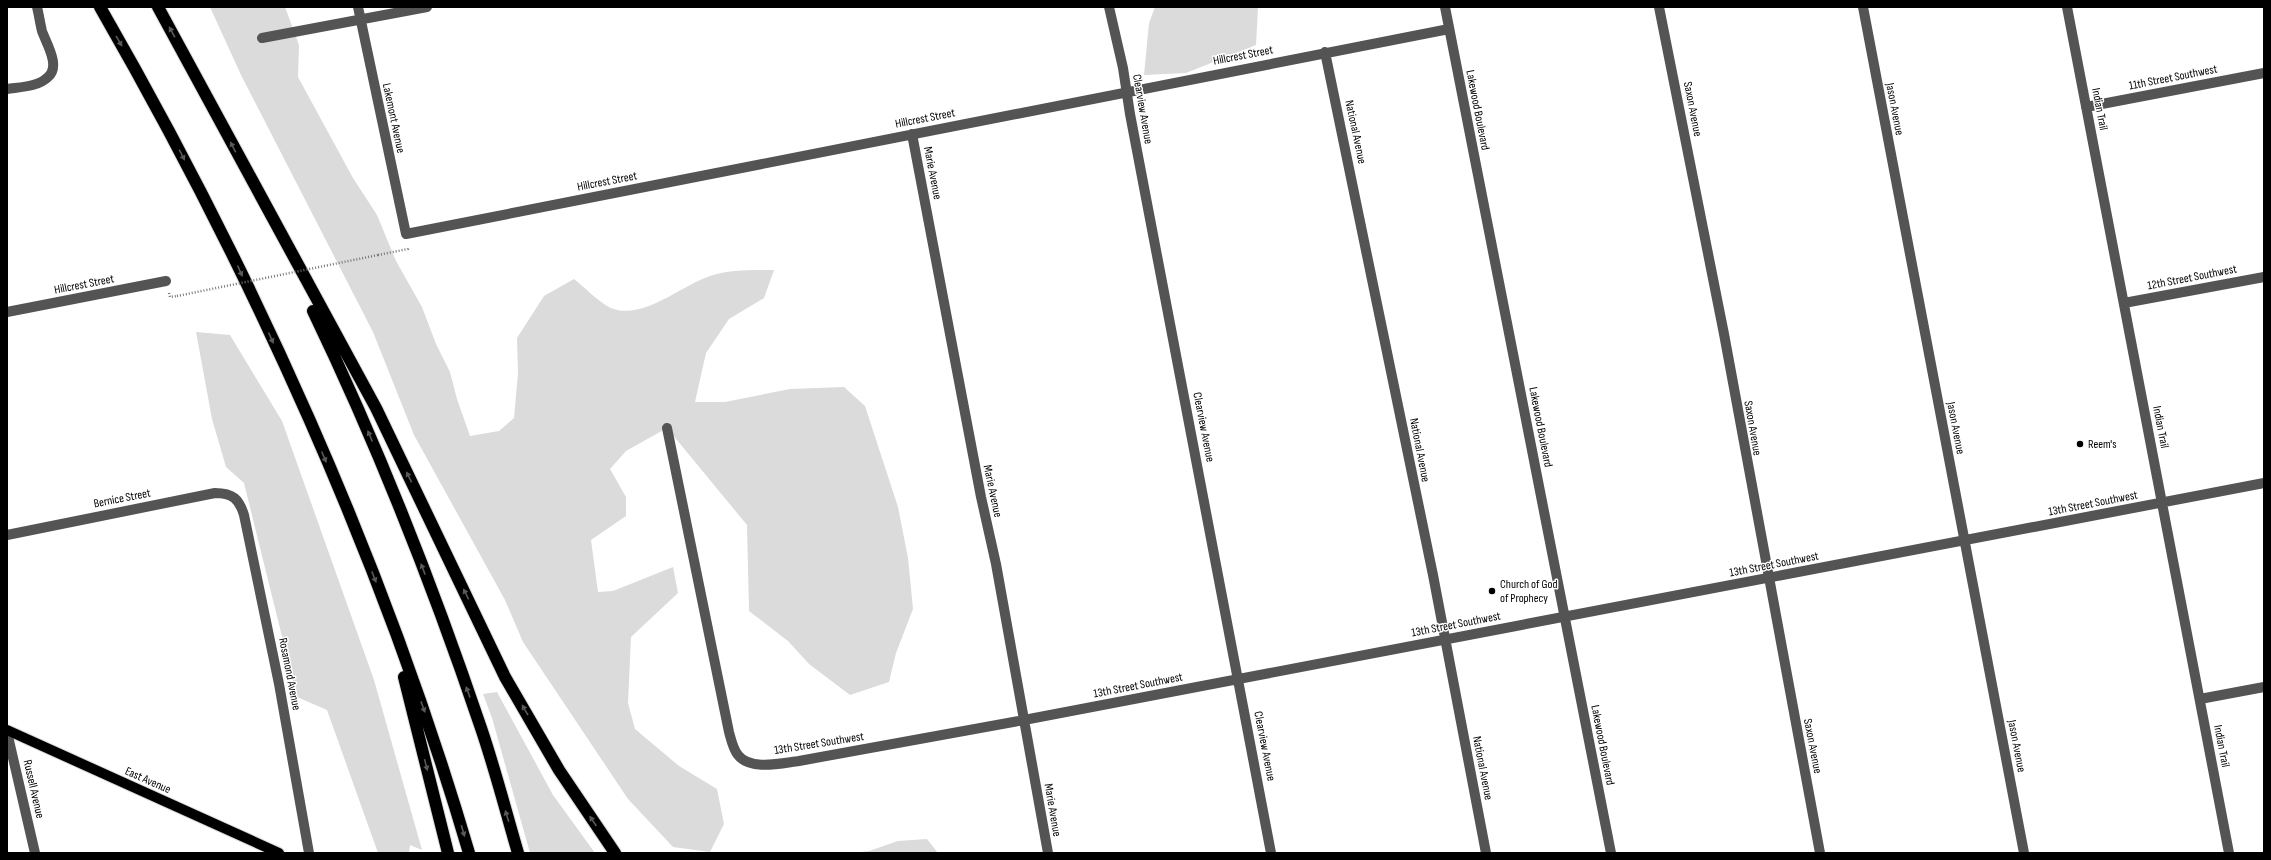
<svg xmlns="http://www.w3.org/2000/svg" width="2271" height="860" font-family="'Sofia Sans Condensed',sans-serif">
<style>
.green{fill:#dbdbdb}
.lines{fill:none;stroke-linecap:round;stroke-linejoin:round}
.major-casing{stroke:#dbdbdb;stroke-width:12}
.highway-casing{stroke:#dbdbdb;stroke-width:14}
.path{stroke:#767676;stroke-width:2.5;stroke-dasharray:1 2;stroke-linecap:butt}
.minor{stroke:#545454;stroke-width:10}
.major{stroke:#000;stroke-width:10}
.highway{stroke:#000;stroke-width:12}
.path-bridge{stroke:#767676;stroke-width:2.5;stroke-dasharray:1 2;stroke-linecap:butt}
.oneway{fill:#595959}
.poi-dot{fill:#000;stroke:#fff;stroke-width:1.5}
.labels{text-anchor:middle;stroke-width:3;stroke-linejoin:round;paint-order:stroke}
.street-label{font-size:12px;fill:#000;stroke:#fff}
.poi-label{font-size:12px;fill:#000;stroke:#fff;text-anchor:start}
</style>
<rect width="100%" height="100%" fill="#fff"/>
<path class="green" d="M210,7h75l14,38 -1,32 55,101 24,37 19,46 26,46 14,37 14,28 7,27 13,37 29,-5 15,-13 4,-45 -1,-35 27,-42 30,-17c10,8 26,24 37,29 32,13 71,-23 99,-32 20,-7 44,-6 64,-6l-10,28 -35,21 -23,34 -11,49h30l65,-13 54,-2 21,19 33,101 10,51 5,51 -17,44 -7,29 -39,13 -41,-31 -21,-23 -39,-30 -2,-86 -80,-97 -41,23 -16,18 16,28v19l-35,24 7,52 15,-1 60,-24 5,26 -47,44 -3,66 7,26 44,37 38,23 7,35 -14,28 -37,-5 -45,-48 -105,-157 -18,-42 -91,-165 -41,-103 -132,-257z
M1155,7h103l-2,38 -70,28 -42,2 5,-52z
M196,332l34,3 52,86 92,259 48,170 -12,-5 -1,8h-31l-51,-143 -30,-13 -53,-214 -18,-16 -14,-48z
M497,692l56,103 42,58h-65l-38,-135 -9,-24z
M927,839l11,14h-86l17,-2 29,-10z"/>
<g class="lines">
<defs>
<path id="major" d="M7,730l272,123"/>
<path id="highway" d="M100,7c152,264 283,553 369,846
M158,7l218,401 129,269 54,93 56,83
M313,311c65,135 120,275 168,417 14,41 25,84 37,125
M404,677l44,176"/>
</defs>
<use href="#major" class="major-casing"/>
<use href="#highway" class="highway-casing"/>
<path class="path" d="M378,255l30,-6v-2
M169,293l1,4 7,-1"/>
<path class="minor" d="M358,7l48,227 1043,-205
M1109,7l14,61 7,46 141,739
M1445,7l166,846
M1659,7l65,327 96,519
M1863,7l161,846
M2067,7l162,846
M262,38l165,-31
M1325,52l108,523 53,278
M7,89c13,-2 31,-2 41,-12 13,-11 -2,-34 -6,-46 -2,-8 -3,-16 -5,-24
M2086,107l178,-34
M912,134l69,363 15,67 52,289
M2124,303l140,-26
M7,312l159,-31
M667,428l62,304c2,7 4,17 9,23 12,16 44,8 61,6l225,-41 1240,-237
M7,535l208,-42c18,0 24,6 29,22l35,169 30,169
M2200,699l64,-12
M7,732l28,121"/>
<use href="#major" class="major"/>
<use href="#highway" class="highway"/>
<path class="path-bridge" d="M177,296l201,-41"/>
</g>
<defs><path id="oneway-solid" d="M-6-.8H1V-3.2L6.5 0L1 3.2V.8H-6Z"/></defs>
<g class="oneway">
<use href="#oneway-solid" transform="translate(172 32) rotate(-119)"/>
<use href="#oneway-solid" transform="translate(119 41) rotate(60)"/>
<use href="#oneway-solid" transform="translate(233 147) rotate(-117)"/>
<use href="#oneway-solid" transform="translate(182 155) rotate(63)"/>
<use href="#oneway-solid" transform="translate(240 271) rotate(66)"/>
<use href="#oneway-solid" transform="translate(271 338) rotate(66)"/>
<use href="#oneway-solid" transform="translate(370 436) rotate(-113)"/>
<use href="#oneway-solid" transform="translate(324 457) rotate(67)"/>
<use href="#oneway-solid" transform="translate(409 477) rotate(-116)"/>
<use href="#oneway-solid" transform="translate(423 569) rotate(-111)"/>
<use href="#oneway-solid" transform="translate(374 577) rotate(69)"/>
<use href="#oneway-solid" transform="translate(466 594) rotate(-116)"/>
<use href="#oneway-solid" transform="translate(468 692) rotate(-110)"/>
<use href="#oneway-solid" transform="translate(423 707) rotate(70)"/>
<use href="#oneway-solid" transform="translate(525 710) rotate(-120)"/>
<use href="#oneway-solid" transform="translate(426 765) rotate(76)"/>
<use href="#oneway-solid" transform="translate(507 816) rotate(-107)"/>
<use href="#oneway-solid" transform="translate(593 821) rotate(-124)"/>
<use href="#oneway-solid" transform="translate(463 831) rotate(74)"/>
</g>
<g class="poi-dot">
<circle cx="2080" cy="444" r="4"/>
<circle cx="1492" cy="591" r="4"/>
</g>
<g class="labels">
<g class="street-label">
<text transform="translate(1243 55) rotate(-11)" y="4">Hillcrest Street</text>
<text transform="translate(2173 77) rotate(-11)" y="4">11th Street Southwest</text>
<text transform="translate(1143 109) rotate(80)" y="4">Clearview Avenue</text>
<text transform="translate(1693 109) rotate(79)" y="4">Saxon Avenue</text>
<text transform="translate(1895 109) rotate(79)" y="4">Jason Avenue</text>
<text transform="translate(2100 109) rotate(79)" y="4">Indian Trail</text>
<text transform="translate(1478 110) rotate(79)" y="4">Lakewood Boulevard</text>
<text transform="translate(394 118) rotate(78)" y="4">Lakemont Avenue</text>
<text transform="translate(925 118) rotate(-11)" y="4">Hillcrest Street</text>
<text transform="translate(1356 132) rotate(78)" y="4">National Avenue</text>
<text transform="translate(933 173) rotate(79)" y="4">Marie Avenue</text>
<text transform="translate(607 181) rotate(-11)" y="4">Hillcrest Street</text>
<text transform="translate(2192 277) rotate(-11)" y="4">12th Street Southwest</text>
<text transform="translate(84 284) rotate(-11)" y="4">Hillcrest Street</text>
<text transform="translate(1204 427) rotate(79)" y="4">Clearview Avenue</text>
<text transform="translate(1541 427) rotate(79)" y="4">Lakewood Boulevard</text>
<text transform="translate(2161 427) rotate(79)" y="4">Indian Trail</text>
<text transform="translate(1753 428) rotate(80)" y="4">Saxon Avenue</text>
<text transform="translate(1956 428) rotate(79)" y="4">Jason Avenue</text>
<text transform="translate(1420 450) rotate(79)" y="4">National Avenue</text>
<text transform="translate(993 491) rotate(78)" y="4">Marie Avenue</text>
<text transform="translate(122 498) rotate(-11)" y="4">Bernice Street</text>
<text transform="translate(2093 503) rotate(-11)" y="4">13th Street Southwest</text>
<text transform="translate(1774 564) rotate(-11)" y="4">13th Street Southwest</text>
<text transform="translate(1456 624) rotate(-11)" y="4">13th Street Southwest</text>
<text transform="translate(290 674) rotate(79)" y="4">Rosamond Avenue</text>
<text transform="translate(1138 685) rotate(-11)" y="4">13th Street Southwest</text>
<text transform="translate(819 743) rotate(-9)" y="4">13th Street Southwest</text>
<text transform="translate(1603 745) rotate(79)" y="4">Lakewood Boulevard</text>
<text transform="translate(1265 746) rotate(79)" y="4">Clearview Avenue</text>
<text transform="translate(1813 746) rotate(79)" y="4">Saxon Avenue</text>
<text transform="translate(2017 746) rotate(79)" y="4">Jason Avenue</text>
<text transform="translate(2222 746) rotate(79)" y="4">Indian Trail</text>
<text transform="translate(1483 768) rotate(79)" y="4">National Avenue</text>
<text transform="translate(148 780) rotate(24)" y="4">East Avenue</text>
<text transform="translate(34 789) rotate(77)" y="4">Russell Avenue</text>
<text transform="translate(1053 810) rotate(80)" y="4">Marie Avenue</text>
</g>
<g class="poi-label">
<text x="2088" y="448">Reem's</text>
<text x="1500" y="588">Church of God<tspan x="1500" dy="14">of Prophecy</tspan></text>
</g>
</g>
<rect width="2271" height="860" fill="none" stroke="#000000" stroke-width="16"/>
</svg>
